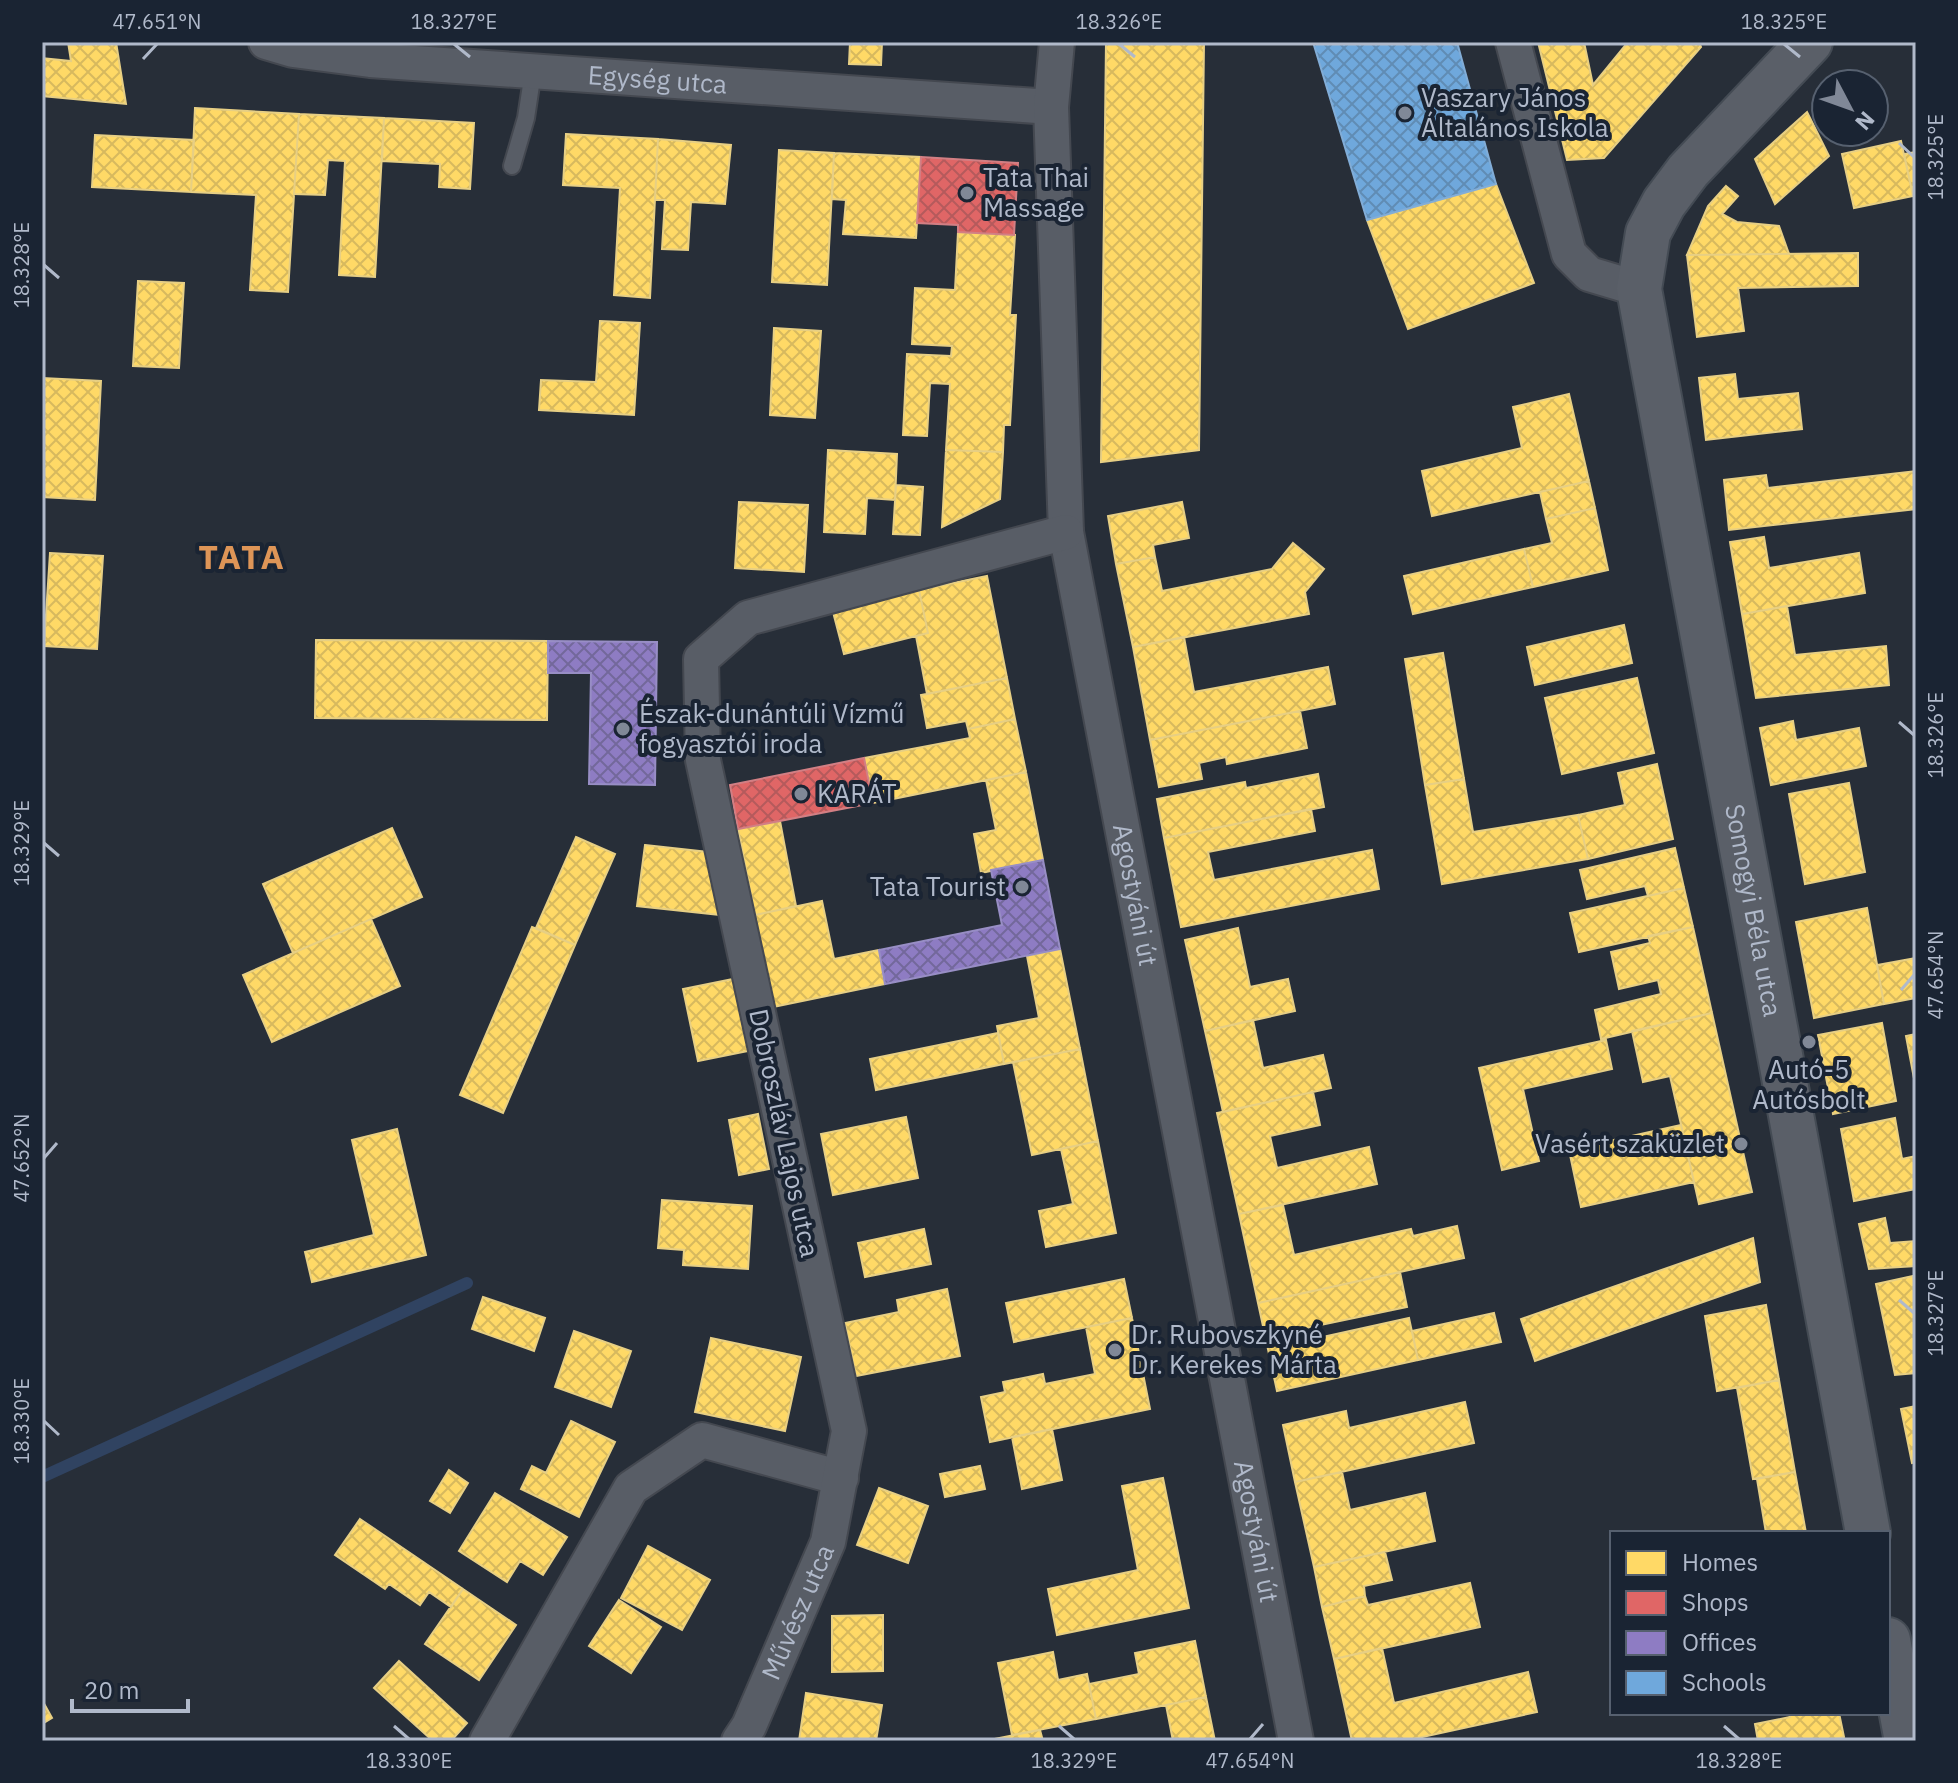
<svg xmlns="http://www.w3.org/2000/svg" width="1958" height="1783" font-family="'IBM Plex Sans',sans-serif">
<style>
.homes{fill:url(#homes-cross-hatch);stroke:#e7cf84;stroke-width:2}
.shops{fill:url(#shops-cross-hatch);stroke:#d27f84;stroke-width:2}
.offices{fill:url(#offices-cross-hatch);stroke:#988ec5;stroke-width:2}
.schools{fill:url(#schools-cross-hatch);stroke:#82add7;stroke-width:2}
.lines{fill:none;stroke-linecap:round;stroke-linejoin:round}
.stream{stroke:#304361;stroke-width:12}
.service-casing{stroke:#444850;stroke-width:20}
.minor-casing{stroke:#444850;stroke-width:38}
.primary-casing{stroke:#444b54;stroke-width:48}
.service{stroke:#585d66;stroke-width:16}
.minor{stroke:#585d66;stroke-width:34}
.primary{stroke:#5a5f68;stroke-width:44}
.ticks{fill:none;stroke:#b0b9ca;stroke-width:3}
.poi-dot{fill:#808897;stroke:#1a2433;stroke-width:3}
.labels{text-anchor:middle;stroke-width:8;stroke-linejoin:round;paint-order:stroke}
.street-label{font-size:26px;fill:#b0b9ca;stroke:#1a2433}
.poi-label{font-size:26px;fill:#b0b9ca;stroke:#1a2433;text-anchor:start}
.district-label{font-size:34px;font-weight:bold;letter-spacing:2px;fill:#de9557;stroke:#1a2433}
.neatline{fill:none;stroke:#b0b9ca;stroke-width:3}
.ticks-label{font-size:20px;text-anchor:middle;fill:#b0b9ca}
</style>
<defs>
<pattern id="homes-cross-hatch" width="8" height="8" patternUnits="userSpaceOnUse" patternTransform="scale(2)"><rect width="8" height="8" fill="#ffd966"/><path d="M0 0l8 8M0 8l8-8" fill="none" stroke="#d7b95e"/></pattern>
<pattern id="shops-cross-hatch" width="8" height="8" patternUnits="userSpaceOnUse" patternTransform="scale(2)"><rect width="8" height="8" fill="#e06666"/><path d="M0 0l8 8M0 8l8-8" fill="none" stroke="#b55a5c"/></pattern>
<pattern id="offices-cross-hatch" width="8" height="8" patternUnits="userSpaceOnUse" patternTransform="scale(2)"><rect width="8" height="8" fill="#8e7cc3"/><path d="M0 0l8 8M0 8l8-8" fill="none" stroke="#73689b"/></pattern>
<pattern id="schools-cross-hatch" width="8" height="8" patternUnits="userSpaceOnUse" patternTransform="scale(2)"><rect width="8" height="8" fill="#6fa8dc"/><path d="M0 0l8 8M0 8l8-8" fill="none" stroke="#608cb4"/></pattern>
</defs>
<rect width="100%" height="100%" fill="#272e38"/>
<path class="homes" d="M68,42h48l10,62 -84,-8v-38l29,3z
M850,42h32l-1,23 -32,-1z
M1106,42h98l-5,408 -98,12z
M1538,42h46l9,43 35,-43h71l2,5 -97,111 -37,2z
M195,108l104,6 -11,178 -38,-2 6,-95 -65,-3z
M1807,112l22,44 -54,48 -20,-45z
M299,114l85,4 -9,159 -36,-2 6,-114 -17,-1 -3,35 -31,-1z
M384,118l90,5 -4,66 -31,-2 1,-23 -58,-3z
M566,134l92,5 -8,159 -36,-3 6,-107 -57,-3z
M95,135l99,5 -3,52 -99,-5z
M658,139l73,6 -6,59 -34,-2 -3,48 -26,-1 3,-49h-10z
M1901,141l12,55 -59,12 -12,-54z
M779,150l55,3 -7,132 -55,-3z
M1916,152v43l-3,1 -9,-42z
M834,153l87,4 -5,81 -73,-4 3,-34 -14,-1z
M1496,184l38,99 -126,46 -41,-109z
M1726,186l12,10 -16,18 15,8 42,4 10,28 -102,1 21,-49z
M958,232l57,3 -5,80h6l-6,110h-6l-1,27 -57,-2 4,-66 -20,-1 -3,53 -24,-1 4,-81 44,2 1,-10 -40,-2 3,-56 40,2z
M1858,253v33l-120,2 6,43 -47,6 -10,-82z
M138,281l46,2 -5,85 -46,-2z
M600,321l40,2 -6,92 -95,-5 2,-30 55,2z
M774,328l47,3 -6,87 -45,-3z
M1735,374l3,25 60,-6 4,36 -96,11 -7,-62z
M42,378l59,3 -6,119 -53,-3z
M1569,394l20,87 -157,35 -10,-45 100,-23 -9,-41z
M828,450l69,4 -2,46 -28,-2 -2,36 -41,-2z
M946,450l57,2 -3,47 -58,28z
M1916,471v38l-187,21 -5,-50 42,-5 2,13z
M1589,481l6,27 -49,11 -6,-27z
M896,485l27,2 -3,48 -27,-1z
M739,502l69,3 -4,67 -69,-4z
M1182,502l7,36 -36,7 2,12 -39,7 -8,-48z
M1595,508l13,62 -75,17 -9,-38 28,-6 -6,-24z
M1764,537l5,31 90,-15 6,40 -123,21 -12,-72z
M1293,543l31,26 -19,23 4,22 -176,33 -17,-83 39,-7 7,34 110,-22z
M1524,549l9,38 -120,27 -9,-38z
M50,553l53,3 -6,93 -53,-3z
M987,576l20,102 -80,16 -11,-58 12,-3 -9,-43z
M919,590l9,43 -84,21 -11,-42z
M1787,606l8,49 91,-9 3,39 -133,13 -14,-84z
M1624,625l8,38 -97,22 -8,-38z
M1184,637l10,55 134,-25 7,37 -185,36 -17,-93z
M316,640l232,1 -1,79 -232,-2z
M1443,653l21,126 -39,6 -20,-126z
M1007,678l8,41 -47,10 -2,-8 -39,7 -6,-33z
M1637,678l17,75 -92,21 -17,-76z
M1300,711l7,37 -80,16 -1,-7 -27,6 3,16 -43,8 -9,-47z
M1015,719l11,53 -153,31 -9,-45 106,-20 -2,-9z
M1793,721l3,19 63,-12 7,38 -95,19 -11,-57z
M1657,764l16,75 -85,20 -10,-44 47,-10 -7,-32z
M1026,772l17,88 -62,13 -7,-39 22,-4 -10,-50z
M1318,774l6,33 -160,31 -7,-39 88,-17 1,6z
M1464,779l9,53 105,-17 10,44 -146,25 -17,-99z
M1849,783l16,89 -60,12 -16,-90z
M1311,809l4,22 -107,21 6,28 158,-30 7,39 -198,38 -17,-89z
M780,821l16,85 -41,9 -17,-86z
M392,828l30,69 -129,56 -30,-69z
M576,837l39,17 -40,91 -39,-17z
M645,845l63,7 13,63 -84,-9z
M1675,848l9,40 -36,8 -3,-10 -58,13 -7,-29z
M1684,888l9,39 -114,25 -9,-39z
M822,901l12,58 45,-9 6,34 -112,23 -18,-92z
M1867,908l17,96 -70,14 -18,-96z
M371,919l29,67 -128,56 -29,-67z
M532,927l43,18 -72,168 -43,-18z
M1693,927l19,86 -111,26 -6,-29 66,-16 -3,-14 -39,9 -8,-37 39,-9 -2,-7z
M1238,928l12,59 38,-8 7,32 -90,20 -20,-91z
M1060,949l20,100 -76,15 -7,-38 42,-8 -12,-62z
M1916,958v40l-32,6 -7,-39z
M738,978l15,72 -55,11 -15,-72z
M1712,1013l40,179 -53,12 -29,-128 -27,6 -11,-51z
M1253,1020l10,48 60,-13 8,33 -108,24 -18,-81z
M1882,1023l14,78 -63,13 -15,-79z
M998,1033l6,31 -128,26 -6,-31z
M1916,1034v55l-10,-53z
M1606,1040l6,29 -89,20 16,72 -37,9 -23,-102z
M1080,1049l18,92 -66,14 -19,-93z
M1313,1092l7,33 -50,11 7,32 92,-21 8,37 -138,30 -22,-101z
M758,1114l11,55 -30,6 -10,-55z
M906,1117l12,61 -85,17 -12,-61z
M1895,1118l7,41 14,-3v33l-62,12 -13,-72z
M1681,1125l13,57 -113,25 -12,-57z
M397,1129l29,126 -114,27 -7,-30 69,-17 -22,-95z
M1098,1141l18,92 -70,14 -7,-36 34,-7 -12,-55z
M662,1200l90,6 -4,63 -65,-4 1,-15 -26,-2z
M1283,1205l11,50 117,-26 2,7 44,-10 7,32 -206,45 -19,-89z
M1885,1218l5,25 26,-2v25l-47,3 -10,-45z
M924,1229l7,35 -66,13 -7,-34z
M1753,1238l7,44 -225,79 -14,-42z
M1400,1272l7,35 -101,21 3,12 100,-22 9,42 -141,31 -19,-88z
M1913,1276l3,17v80l-21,2 -19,-91z
M1124,1279l8,39 -118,24 -8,-39z
M947,1289l13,67 -104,20 -11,-53 54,-11 -2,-12z
M483,1297l62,21 -11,33 -62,-22z
M1766,1305l13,75 -62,11 -12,-75z
M1494,1313l7,29 -83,18 -6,-29z
M1132,1318l18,91 -160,33 -9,-45 24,-5 -2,-10 40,-8 2,10 50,-10 -9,-47z
M574,1331l57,20 -20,56 -56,-20z
M711,1338l90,19 -16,74 -90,-19z
M1779,1380l16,92 -42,7 -16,-91z
M1465,1402l9,41 -179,39 -12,-57 63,-14 3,17z
M1916,1406v56l-4,1 -11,-54z
M571,1421l44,21 -36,75 -58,-28 11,-23 14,7z
M1052,1429l10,51 -40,9 -10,-52z
M980,1466l5,23 -40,8 -5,-23z
M449,1470l19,13 -18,30 -20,-12z
M1342,1472l8,38 75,-17 10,48 -121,26 -19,-85z
M1795,1472l11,61h-40l-9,-54z
M1163,1478l26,130 -132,27 -9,-46 90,-19 -16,-84z
M879,1488l49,18 -20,57 -51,-18z
M495,1493l72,44 -24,38 -23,-14 -13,21 -48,-31z
M360,1519l103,70 -12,18 -22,-15 -9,13 -31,-21 -4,5 -50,-34z
M648,1546l62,34 -28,50 -61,-32z
M1385,1552l7,28 -28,6 1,10 -43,11 -8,-40z
M1470,1583l10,44 -146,32 -12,-52 43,-11 3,9z
M463,1589l53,36 -37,55 -54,-36z
M619,1600l42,27 -30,46 -42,-27z
M883,1615v56l-51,1v-56z
M1195,1641l11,56 -110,22 -7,-35 50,-10 -4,-21z
M1382,1648l12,55 134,-31 9,40 -133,29h-52l-18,-82z
M1053,1652l5,28 29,-6 9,45 -84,16 -14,-72z
M399,1661l68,62 -16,18h-18l-59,-53z
M806,1693l76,12 -6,36h-77z
M1206,1697l9,44h-42l-7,-36z
M42,1700l10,18 -10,6z
M1789,1713h50l5,24 -22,4h-64l-3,-17 35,-7z
M1040,1730l3,11h-54v-1z"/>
<path class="shops" d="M921,157l97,6 -4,72 -56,-3v-7l-41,-2z
M864,758l9,45 -135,26 -8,-44z"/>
<path class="offices" d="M548,641l109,1 -2,143 -66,-1 2,-111h-43z
M1043,860l17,89 -175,35 -6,-34 123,-25 -11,-55z"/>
<path class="schools" d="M1313,42h144l39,142 -129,36z"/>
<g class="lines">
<path class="stream" d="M42,1477l425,-194"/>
<defs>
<path id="service" d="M512,166l14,-48 7,-46"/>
<g id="minor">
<path id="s1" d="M266,42l27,8 77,10 681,47"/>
<path id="s2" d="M1057,42l-6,65 15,425 230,1209"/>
<path d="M1513,42l56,212 20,20 50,15"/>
<path d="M487,1741l144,-253 71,-48 139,38"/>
<path id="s3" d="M739,1741l10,-15 79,-184 21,-111 -146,-671 -2,-101 47,-41 318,-86"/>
</g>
<g id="primary">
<path id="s4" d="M1810,42l-122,129 -24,32 -16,30 -9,56 229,1244"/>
<path d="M1888,1640l19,101"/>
</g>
</defs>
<use href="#service" class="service-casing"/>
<use href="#minor" class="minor-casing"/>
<use href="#primary" class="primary-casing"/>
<use href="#service" class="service"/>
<use href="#minor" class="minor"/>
<use href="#primary" class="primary"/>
</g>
<path class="ticks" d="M454,44l16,13M1119,44l16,13M1784,44l16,13M143,59l14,-15M1899,143l15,14M44,265l15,13M1899,722l15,13M44,843l15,13M1901,990l13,-15M44,1158l13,-15M1899,1300l15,13M44,1421l15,14M394,1726l15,13M1059,1726l15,13M1724,1726l15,13M1250,1739l13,-15"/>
<g class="poi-dot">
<circle cx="1405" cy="113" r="8"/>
<circle cx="967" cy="193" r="8"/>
<circle cx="623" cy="729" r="8"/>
<circle cx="801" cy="794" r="8"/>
<circle cx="1022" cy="887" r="8"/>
<circle cx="1809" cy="1042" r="8"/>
<circle cx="1741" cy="1144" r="8"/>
<circle cx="1115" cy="1350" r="8"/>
</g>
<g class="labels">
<g class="street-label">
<text dy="9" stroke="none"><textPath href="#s1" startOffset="394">Egység utca</textPath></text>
<text dy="9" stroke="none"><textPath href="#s2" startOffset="860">Agostyáni út</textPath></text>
<text dy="9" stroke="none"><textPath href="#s4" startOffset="940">Somogyi Béla utca</textPath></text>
<text transform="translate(784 1133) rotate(78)" y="9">Dobroszláv Lajos utca</text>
<text dy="9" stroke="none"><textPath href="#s2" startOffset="1508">Agostyáni út</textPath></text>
<text dy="9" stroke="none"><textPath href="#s3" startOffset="142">Művész utca</textPath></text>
</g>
<g class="poi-label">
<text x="1421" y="107">Vaszary János<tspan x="1421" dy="30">Általános Iskola</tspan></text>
<text x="983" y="187">Tata Thai<tspan x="983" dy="30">Massage</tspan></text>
<text x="639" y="723">Észak-dunántúli Vízmű<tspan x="639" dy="30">fogyasztói iroda</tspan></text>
<text x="817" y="803">KARÁT</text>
<text x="1006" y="896" text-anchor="end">Tata Tourist</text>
<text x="1809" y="1079" text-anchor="middle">Autó-5<tspan x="1809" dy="30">Autósbolt</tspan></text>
<text x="1725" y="1153" text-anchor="end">Vasért szaküzlet</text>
<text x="1131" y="1344">Dr. Rubovszkyné<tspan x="1131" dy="30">Dr. Kerekes Márta</tspan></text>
</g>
<g class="district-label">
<text x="242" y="569">TATA</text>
</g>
</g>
<rect width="1958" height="1783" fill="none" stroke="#1a2433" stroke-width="88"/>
<rect x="1610" y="1531" width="280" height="184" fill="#1a2433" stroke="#56606f" stroke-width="2"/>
<rect x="1626" y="1551" width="40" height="24" fill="#ffd966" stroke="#56606f" stroke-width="2"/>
<text x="1682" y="1571" font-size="24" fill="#b0b9ca">Homes</text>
<rect x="1626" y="1591" width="40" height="24" fill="#e06666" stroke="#56606f" stroke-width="2"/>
<text x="1682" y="1611" font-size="24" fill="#b0b9ca">Shops</text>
<rect x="1626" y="1631" width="40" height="24" fill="#8e7cc3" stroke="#56606f" stroke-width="2"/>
<text x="1682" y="1651" font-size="24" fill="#b0b9ca">Offices</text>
<rect x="1626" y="1671" width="40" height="24" fill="#6fa8dc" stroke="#56606f" stroke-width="2"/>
<text x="1682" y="1691" font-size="24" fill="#b0b9ca">Schools</text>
<g transform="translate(1850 108) rotate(131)"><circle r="38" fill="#1a2433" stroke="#56606f" stroke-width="2"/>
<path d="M0-6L14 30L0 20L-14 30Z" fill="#808897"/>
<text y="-12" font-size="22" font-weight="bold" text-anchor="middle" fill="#b0b9ca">N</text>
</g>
<path d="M72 1699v12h116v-12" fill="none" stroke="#b0b9ca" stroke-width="4"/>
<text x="84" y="1699" font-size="24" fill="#b0b9ca" stroke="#1a2433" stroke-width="6" paint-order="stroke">20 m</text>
<rect x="44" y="44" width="1870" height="1695" class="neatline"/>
<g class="ticks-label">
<text x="157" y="29">47.651°N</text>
<text x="454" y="29">18.327°E</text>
<text x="1119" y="29">18.326°E</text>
<text x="1784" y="29">18.325°E</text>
<text transform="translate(1936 157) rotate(-90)" y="7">18.325°E</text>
<text transform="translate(22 265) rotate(-90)" y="7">18.328°E</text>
<text transform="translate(1936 735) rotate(-90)" y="7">18.326°E</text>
<text transform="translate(22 843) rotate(-90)" y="7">18.329°E</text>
<text transform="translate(1936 975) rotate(-90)" y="7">47.654°N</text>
<text transform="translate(22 1158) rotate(-90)" y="7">47.652°N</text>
<text transform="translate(1936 1313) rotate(-90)" y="7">18.327°E</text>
<text transform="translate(22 1421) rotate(-90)" y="7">18.330°E</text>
<text x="409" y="1768">18.330°E</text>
<text x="1074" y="1768">18.329°E</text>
<text x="1250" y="1768">47.654°N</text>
<text x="1739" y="1768">18.328°E</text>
</g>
</svg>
